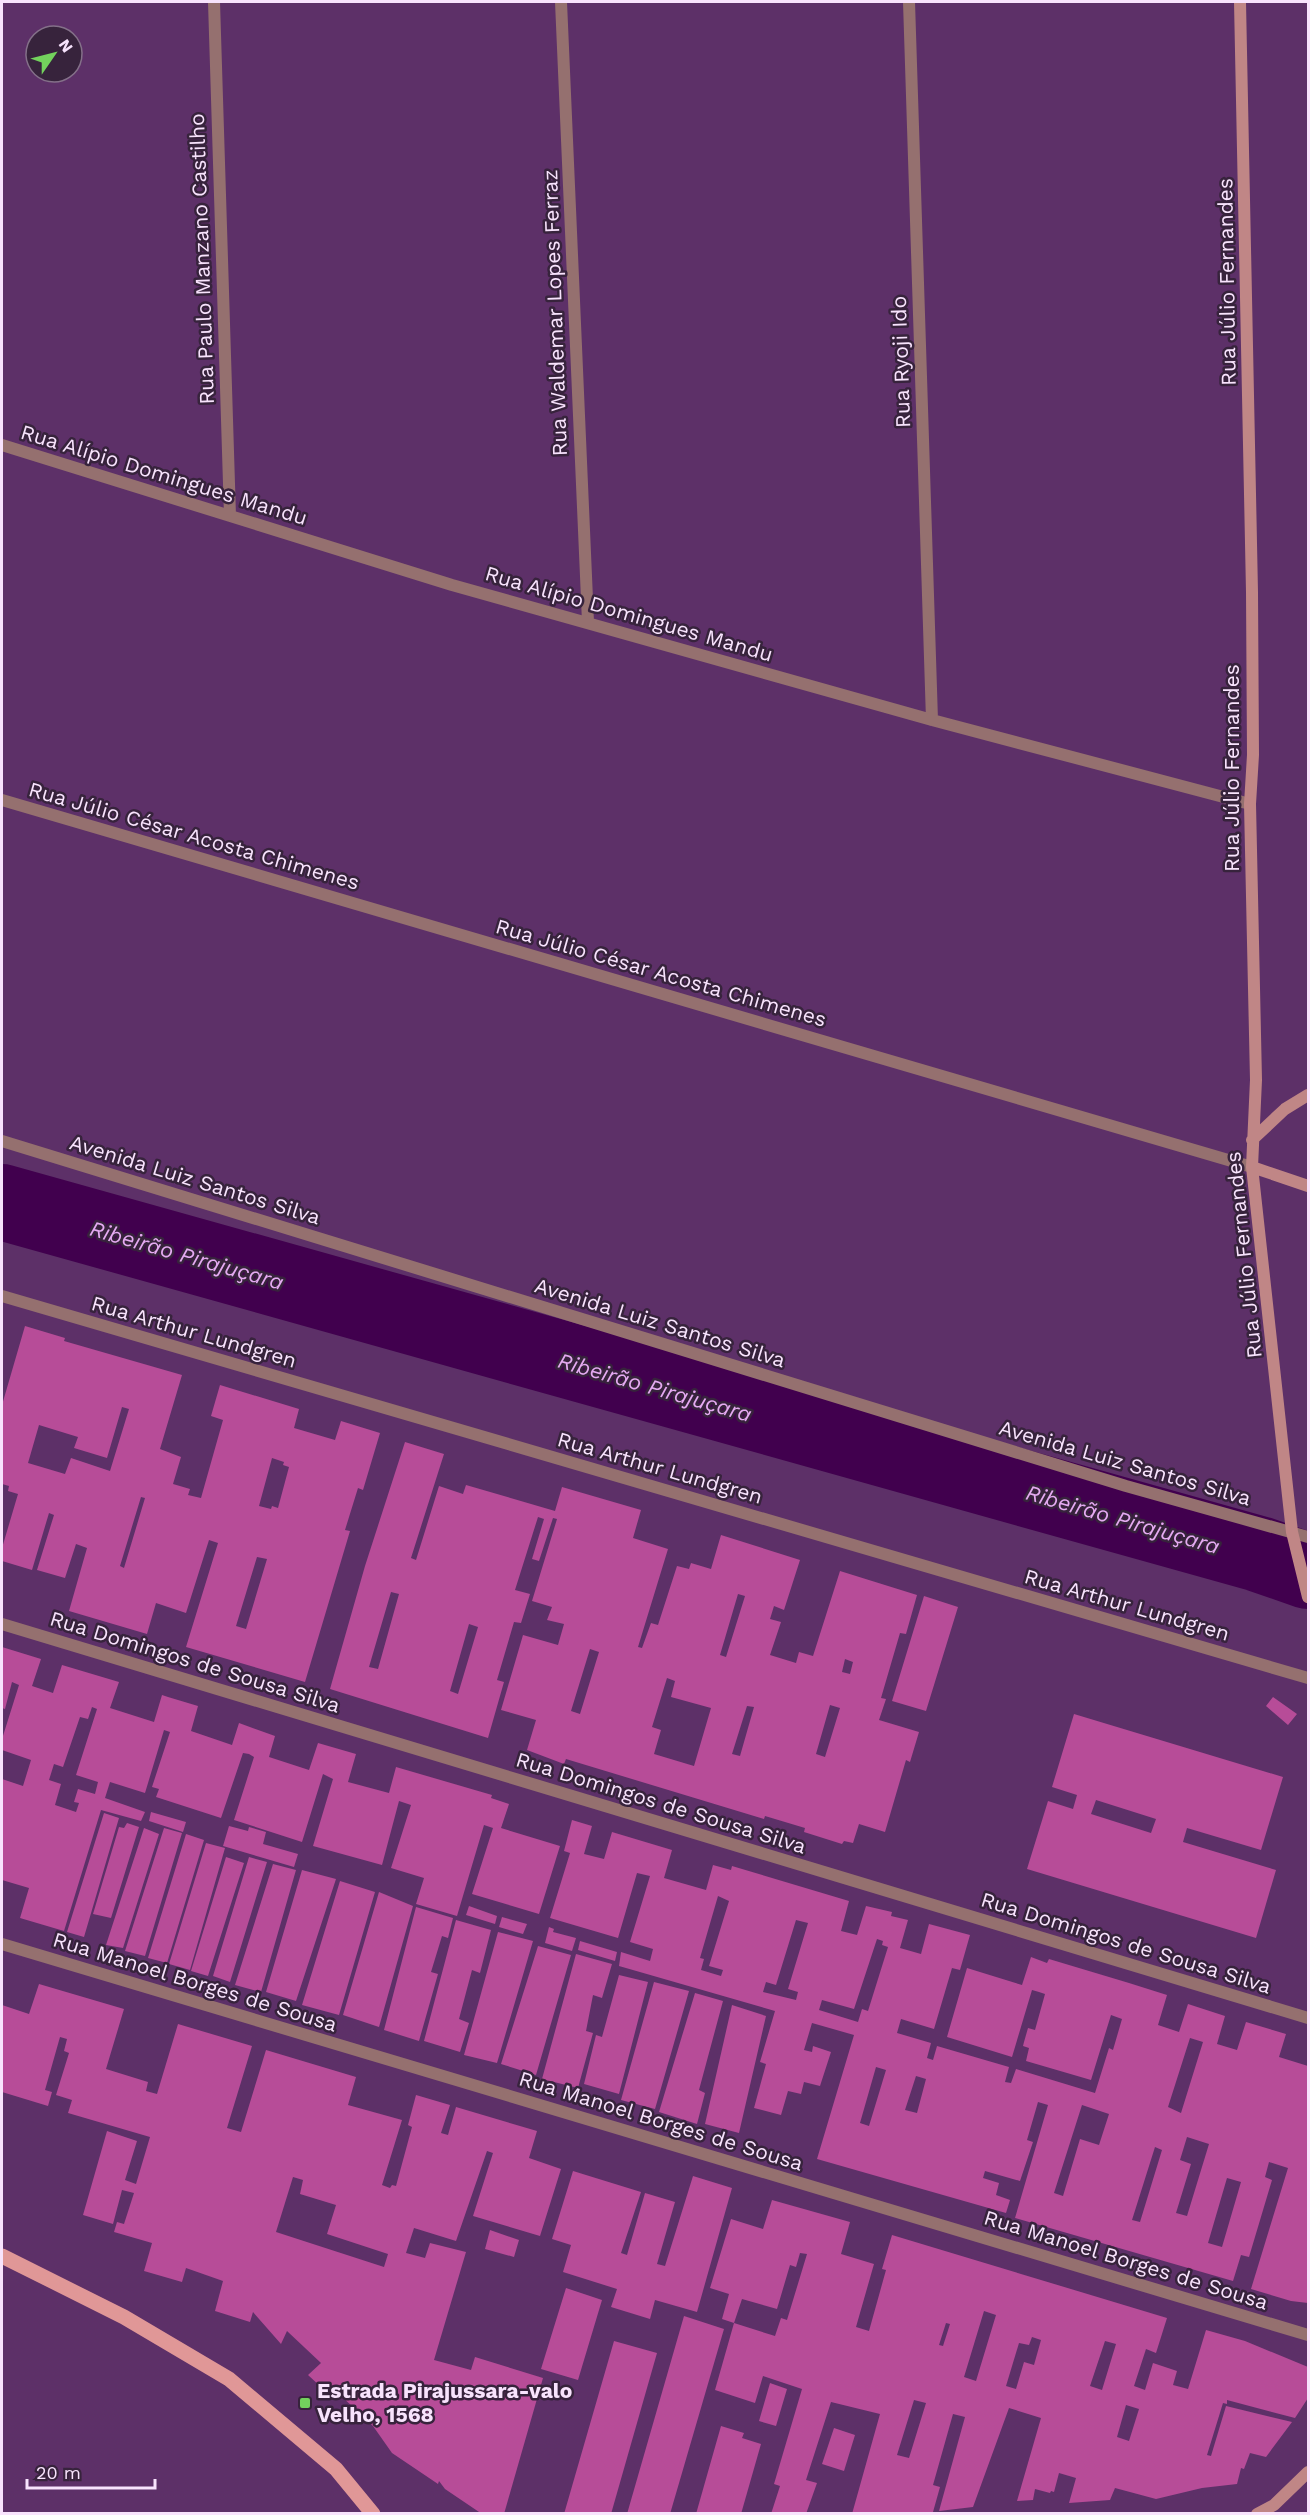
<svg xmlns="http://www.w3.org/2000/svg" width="1310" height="2515" font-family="'Work Sans',sans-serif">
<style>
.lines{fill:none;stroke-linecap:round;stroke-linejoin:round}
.river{stroke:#41004e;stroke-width:76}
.building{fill:#b74c98;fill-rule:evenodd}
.street{stroke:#95706f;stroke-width:12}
.secondary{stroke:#c08686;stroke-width:12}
.primary{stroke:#e09797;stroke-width:15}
.poi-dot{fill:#73d25d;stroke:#37233c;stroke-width:2}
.labels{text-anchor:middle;stroke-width:5;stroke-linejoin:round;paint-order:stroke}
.street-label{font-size:21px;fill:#f8e3fd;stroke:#37233c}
.poi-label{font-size:21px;font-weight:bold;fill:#f8e3fd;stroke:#37233c;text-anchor:start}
.water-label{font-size:22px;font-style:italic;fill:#e5aaf2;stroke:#37233c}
</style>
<rect width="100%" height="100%" fill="#5d3068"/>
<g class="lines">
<path class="river" d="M2,1202l1257,352 49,17"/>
</g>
<path class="building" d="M25,1326l40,12 -1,3 118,34 -22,74 21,8 -8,27 17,5 -2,6 13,3 22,-78 -12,-4 9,-31 79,24 -5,19 41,12 6,-19 39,12 -17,57 -5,-2 -13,42 5,1 -45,151 -119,-35 32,-104 -9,-3 -23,73 -30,-10 -9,31 -78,-23 18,-63 -11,-4 -11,34 -28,-8 17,-55 -5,-2 -17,57 -30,-9v-13l16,-54 -10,-3 1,-5 -7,-2v-79zM122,1407l7,2 -19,62 -39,-13 -6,16 -37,-11 11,-38 39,12 -4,11 33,10zM272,1458l12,4 -1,3 6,2 -11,41 -6,-2 -1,3 -12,-3zM141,1497l4,1 -21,70 -4,-2zM257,1557l10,2 -21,70 -10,-3z
M405,1442l39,12 -33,104 5,2 23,-74 24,8 3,-9 89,26 7,-24 79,23 -8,28 35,11 -30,98 4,1 9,-25 7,2 19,-59 12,3 2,-6 20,6 10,-34 79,25 -16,50 -10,-4 -4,13 11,3 -11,33 26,8 3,-11 14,4 27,-85 77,24 -11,39 -6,-1 -19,65 5,1 -7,21 40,12 -9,30 -4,-2 -21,72 -26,-8 -6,19 -9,-2 -2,3 -38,-12 1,-4 -40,-12 -1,3 -198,-60 -2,5 -37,-14 9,-30 -35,-10 22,-75 35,10 6,-21 -17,-4 5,-13 -20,-6 25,-82 -4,-1 -14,43 -7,-2 12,-40 -6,-2 -23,73 15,4 -9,29 -7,-1 -17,58 7,2 -16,56 -158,-49 35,-123zM391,1592l8,2 -21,75 -9,-2zM738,1594l7,2 -19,61 -6,-2zM469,1624l9,3 -20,67 -8,-3zM590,1649l9,3 -19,62 -9,-3zM845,1659l8,3 -3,12 -8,-2zM667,1678l8,3 -4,16 40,11 -17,58 -40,-12 7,-24 -9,-3zM830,1705l10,3 -15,49 -9,-3zM747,1706l7,1 -14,49 -8,-2z
M924,1596l34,11 -32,104 -34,-10z
M2,1647l39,12 -9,27 21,7 9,-28 57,17 -9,26 44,14 8,-27 6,2 30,9 -7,25 41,14 7,-22 36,13 -6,21 40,13 9,-27 38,11 -8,28 41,11 7,-26 96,28 -1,3 18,6 -8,24 59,18 -21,68 -67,-20 21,-66 -9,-3 -27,91 -41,-12 8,-26 -33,-10 20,-63 -12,-4 -17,64 -69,-19 20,-67 -10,-5 -21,68 -68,-22 20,-63 -5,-3 -6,-1 -22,65 -65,-21 3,-8 -7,-2 18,-55 -6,-2 -19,63 -35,-11 -5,16 40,14 -4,9 -40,-11 -37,121 -44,-13 9,-30 -27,-8v-101l21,7 8,-26 -29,-10v-11l17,-54 -7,-3 -7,27 -3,-1zM92,1707l5,2 -21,66 22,7 -3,12 -17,-5 -4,13 5,1 -3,9 -21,-7 6,-21 -12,-4 5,-16 9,3 17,-50 8,2z
M1273,1697l24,17 -9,11 -22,-19z
M1074,1714l209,63 -22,73 -74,-22 -4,14 93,28 -20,68 -229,-69 21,-68 25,8 4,-14 -25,-8zM1096,1800l60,19 -5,14 -60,-19z
M151,1812l35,10 -3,10 -34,-11z
M104,1813l15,5 -35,119 -17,-5z
M572,1820l20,6 -8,28 20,5 8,-27 60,18 -8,28 42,12 7,-25 18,5 1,-4 117,35 -8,30 16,4 9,-29 26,6 -1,4 17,4 -8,28 21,6 8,-30 41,11 -10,35 -8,-2 -18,61 -33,-10 -4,14 34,10 -4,15 6,2 4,-14 72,21 -4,15 6,1 5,-14 79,24 14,-45 4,2 9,-31 -11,-4 -20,65 -65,-19 3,-13 -6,-2 1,-4 4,-14 7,2 10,-36 -6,-2 -7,-2 -20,67 -65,-20 20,-69 55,17 9,-28 16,6 2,-4 80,24 38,12 -9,30 21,7 9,-28 37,12 -8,28 20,6 9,-28 40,12 -7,23 29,9v237l-17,-2 -40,-12 37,-121 -19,-6 -4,15 7,3 -23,77 -8,-2 -8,26 -218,-63 33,-113 -10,-3 -11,38 6,2 -13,39 -35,-10 -2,7 16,5 -3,12 14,5 -4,13 -189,-54 37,-124 -42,-12 -8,27 8,2 1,-6 18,6 -11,34 -16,-4 -3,12 -13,-3 -7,24 -27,-7 12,-44 -6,-2 15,-51 -156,-45 2,-14 29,9 3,-12 -23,-7 20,-66 -13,-3 -19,65 -68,-20 20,-65 -6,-2zM718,1896l11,5 -20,65 14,4 -2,6 -20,-6 3,-11 -4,-1zM796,1920l12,3 -20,66 10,3 -2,8 -33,-8 3,-10 10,3zM877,1939l6,2 -1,4 6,2 -20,64 -6,-2 -4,13 -39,-12 3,-10 32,9zM1190,2038l13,4 -22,71 -13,-6zM876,2067l10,3 -17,56 -9,-3zM916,2076l10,3 -9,34 -12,-3zM1082,2105l27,9 -10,31 -19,-6 -17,57 -9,-3zM1187,2137l22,7 -22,72 -11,-3 15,-49 -11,-4zM1155,2147l7,3 -22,72 -8,-2zM1227,2178l14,4 -19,65 -14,-4z
M127,1823l12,4 -28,91 -18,-4 26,-87 5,1z
M229,1826l19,5 1,-4 17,5 -3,12 35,10 -4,13 -71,-21z
M144,1828l15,6 -36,114 -17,-3z
M164,1828l18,5 -37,123 -20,-5z
M186,1834l18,6 -37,123 -19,-5z
M206,1843l19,5 -35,122 -21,-6z
M226,1857l18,6 -36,113 -17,-5z
M249,1857l18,5 -37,120 -17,-6z
M273,1864l23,6 -35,122 -26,-7z
M302,1870l34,9 -40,122 -30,-9z
M340,1881l35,11 -36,123 -37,-10z
M379,1892l34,14 -34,121 -36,-12z
M469,1906l28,10 -2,8 -29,-9z
M416,1907l37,11 -5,20 -6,-2 -11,36 7,2 -19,67 -35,-11z
M502,1917l25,7 -4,10 -24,-7z
M456,1920l35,10 -11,43 -8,-3 -13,49 10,4 -9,29 -36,-11z
M549,1927l5,2 -1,3 23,6 -4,13 -27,-8z
M498,1932l35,9 -36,122 -33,-8z
M580,1941l37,11 -2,9 -37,-11z
M538,1946l33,9 -35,120 -35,-11z
M576,1954l36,10 -10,34 -9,-3 -7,36 7,2 -15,55 -36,-9z
M619,1975l29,7 -29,112 -35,-10 12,-49 6,2z
M654,1982l35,9 -34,118 -34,-9z
M39,1984l85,25 -18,60 42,13 -2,9 11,3 21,-70 74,22 -25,82 14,4 25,-82 90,27 -8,28 54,15 -20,65 8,3 2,-3 4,1 16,-59 -4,-2 8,-30 34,10 -9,28 7,2 8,-28 81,24 -8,27 32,11 -21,67 -67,-20 20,-63 -6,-2 -31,90 -42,-13 -8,25 19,5 5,-15 36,9 -32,108 37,10 4,-13 68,21 -39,136h-22l-37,-25 -6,-8 -1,3 -46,-31 -19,-27 -35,-33 -5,5 -25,-23 13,-12 -34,-32 -6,13 -28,-32 -3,10 -35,-11 8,-30 -37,-13 -4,14 -38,-11 8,-28 -38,-11 3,-10 7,2 10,-31 -12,-3 -9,34 -30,-9 24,-84 30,10 -12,39 11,4 14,-47 -82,-24 4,-13 -16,-5 13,-42 -5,-2 3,-12 -7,-2 -15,53 7,2 -4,14 -46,-14v-87l27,9zM293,2177l10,3 -3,14 36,11 -9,29 61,20 -4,13 -108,-35z
M695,1993l28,8 -24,89 6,3 -8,31 -38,-12z
M732,2005l34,11 -27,117 -34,-9z
M573,2171l68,21 -20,61 6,2 18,-62 30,9 -18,62 8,2 28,-90 39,12 -35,124 -42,-12 -5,19 -39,-12 6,-18 -54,-17 8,-27 -19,-6z
M772,2200l78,22 -9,32 33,10 -18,63 13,4 17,-61 -4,-1 10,-34 275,83 -11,35 -10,-4 -12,37 11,4 8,-27 24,8 -4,14 15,4 18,-59 39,11 63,26v31l-13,20 -68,-18v4l-4,-1 -16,52 4,1 15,-50 66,16 -26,35 -16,-4 -6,16 -3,-1 -4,16 -35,4 -46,11 -41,-11 -5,12 -41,3 7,-25 -17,-5 -5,19 -3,-1 -1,2 -15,-4 -2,11 -16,1 24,-83 -32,-10 -36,99 -34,4 26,-94 -12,-3 -20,71 7,2 -7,25 -28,2h-53l28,-100 -49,-12 -25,78 11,3 -11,31h-35l9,-28 -6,-2 28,-95 -39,-13 -8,27 -40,-13 19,-67 41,13 6,-18 6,2 20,-66 -7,-1 -4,14 -6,-2 -13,44 -35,-10 -8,24 -12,-4 7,-25 -19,-6 21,-69 32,10zM984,2311l12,4 -20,66 -12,-4zM946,2323l4,1 -7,22 -4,-1zM1032,2337l9,3 -7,25 -10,-3 -8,27 -10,-3 13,-43 10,2zM1105,2341l11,3 -14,46 -12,-4zM914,2400l12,3 -17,55 -12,-3zM1126,2405l13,4 -10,32 -12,-4z
M490,2230l29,10 -5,17 -29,-8z
M566,2288l36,12 -24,80 -37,-11z
M684,2316l40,13 -54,185h-43z
M614,2341l43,12 -46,161h-47z
M770,2383l17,6 -11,37 -17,-5z
M721,2426l23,7 -2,5 19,6 -20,70h-45z
M834,2428l21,7 -11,36 -22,-7z"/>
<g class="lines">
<path class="street" d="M214,2l16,514
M561,2l27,620
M909,2l23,718
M2,445l450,140 480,135 318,84
M2,800l1250,367
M2,1141l1124,345 182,51
M2,1296l1306,382
M2,1624l1306,394
M2,1944l1306,391"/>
<path class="secondary" d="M1240,2l12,590 1,163 -3,49 6,276 -4,87 40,365 16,65
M1252,1140l33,-31 23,-14
M1252,1167l56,19
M1257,2514l17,-9 34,-33"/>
<path class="primary" d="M2,2256l122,61 105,62 107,90 37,45"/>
</g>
<rect class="poi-dot" x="299" y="2397" width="12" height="12" rx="3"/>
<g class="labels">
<g class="street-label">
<text transform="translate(202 259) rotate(-92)" y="7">Rua Paulo Manzano Castilho</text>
<text transform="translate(1227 282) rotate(-91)" y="7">Rua Júlio Fernandes</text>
<text transform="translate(555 313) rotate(-92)" y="7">Rua Waldemar Lopes Ferraz</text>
<text transform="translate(901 362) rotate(-92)" y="7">Rua Ryoji Ido</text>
<text transform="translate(164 475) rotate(17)" y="7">Rua Alípio Domingues Mandu</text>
<text transform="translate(629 614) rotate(16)" y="7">Rua Alípio Domingues Mandu</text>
<text transform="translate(1232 768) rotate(-90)" y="7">Rua Júlio Fernandes</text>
<text transform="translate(194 836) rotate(16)" y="7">Rua Júlio César Acosta Chimenes</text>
<text transform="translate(661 973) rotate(16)" y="7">Rua Júlio César Acosta Chimenes</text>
<text transform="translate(195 1180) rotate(17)" y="7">Avenida Luiz Santos Silva</text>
<text transform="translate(1244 1255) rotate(-96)" y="7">Rua Júlio Fernandes</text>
<text transform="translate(660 1323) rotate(17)" y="7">Avenida Luiz Santos Silva</text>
<text transform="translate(194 1332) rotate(16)" y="7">Rua Arthur Lundgren</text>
<text transform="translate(1125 1463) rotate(16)" y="7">Avenida Luiz Santos Silva</text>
<text transform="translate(660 1468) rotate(16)" y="7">Rua Arthur Lundgren</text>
<text transform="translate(1127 1605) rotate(16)" y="7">Rua Arthur Lundgren</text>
<text transform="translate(195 1662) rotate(17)" y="7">Rua Domingos de Sousa Silva</text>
<text transform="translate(661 1803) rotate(17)" y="7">Rua Domingos de Sousa Silva</text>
<text transform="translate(1126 1943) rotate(17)" y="7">Rua Domingos de Sousa Silva</text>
<text transform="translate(195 1982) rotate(17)" y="7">Rua Manoel Borges de Sousa</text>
<text transform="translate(661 2121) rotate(17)" y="7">Rua Manoel Borges de Sousa</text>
<text transform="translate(1126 2260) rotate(17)" y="7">Rua Manoel Borges de Sousa</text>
</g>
<g class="poi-label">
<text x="317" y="2398">Estrada Pirajussara-valo<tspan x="317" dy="24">Velho, 1568</tspan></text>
</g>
<g class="water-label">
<text transform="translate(187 1255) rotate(16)" y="8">Ribeirão Pirajuçara</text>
<text transform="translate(655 1387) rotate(16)" y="8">Ribeirão Pirajuçara</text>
<text transform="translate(1123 1519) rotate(16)" y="8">Ribeirão Pirajuçara</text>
</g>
</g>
<rect width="1310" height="2515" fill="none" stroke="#f8e3fd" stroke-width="6"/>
<g transform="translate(54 54) rotate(55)"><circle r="28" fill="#37233c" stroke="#847089" stroke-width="1.5"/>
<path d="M0-4.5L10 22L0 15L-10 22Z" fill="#73d25d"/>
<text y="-9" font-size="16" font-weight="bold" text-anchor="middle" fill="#f8e3fd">N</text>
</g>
<path d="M27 2479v9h128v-9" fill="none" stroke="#f8e3fd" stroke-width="3"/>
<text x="36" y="2479" font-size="18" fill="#f8e3fd" stroke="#37233c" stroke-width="4.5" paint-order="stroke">20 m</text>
</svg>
